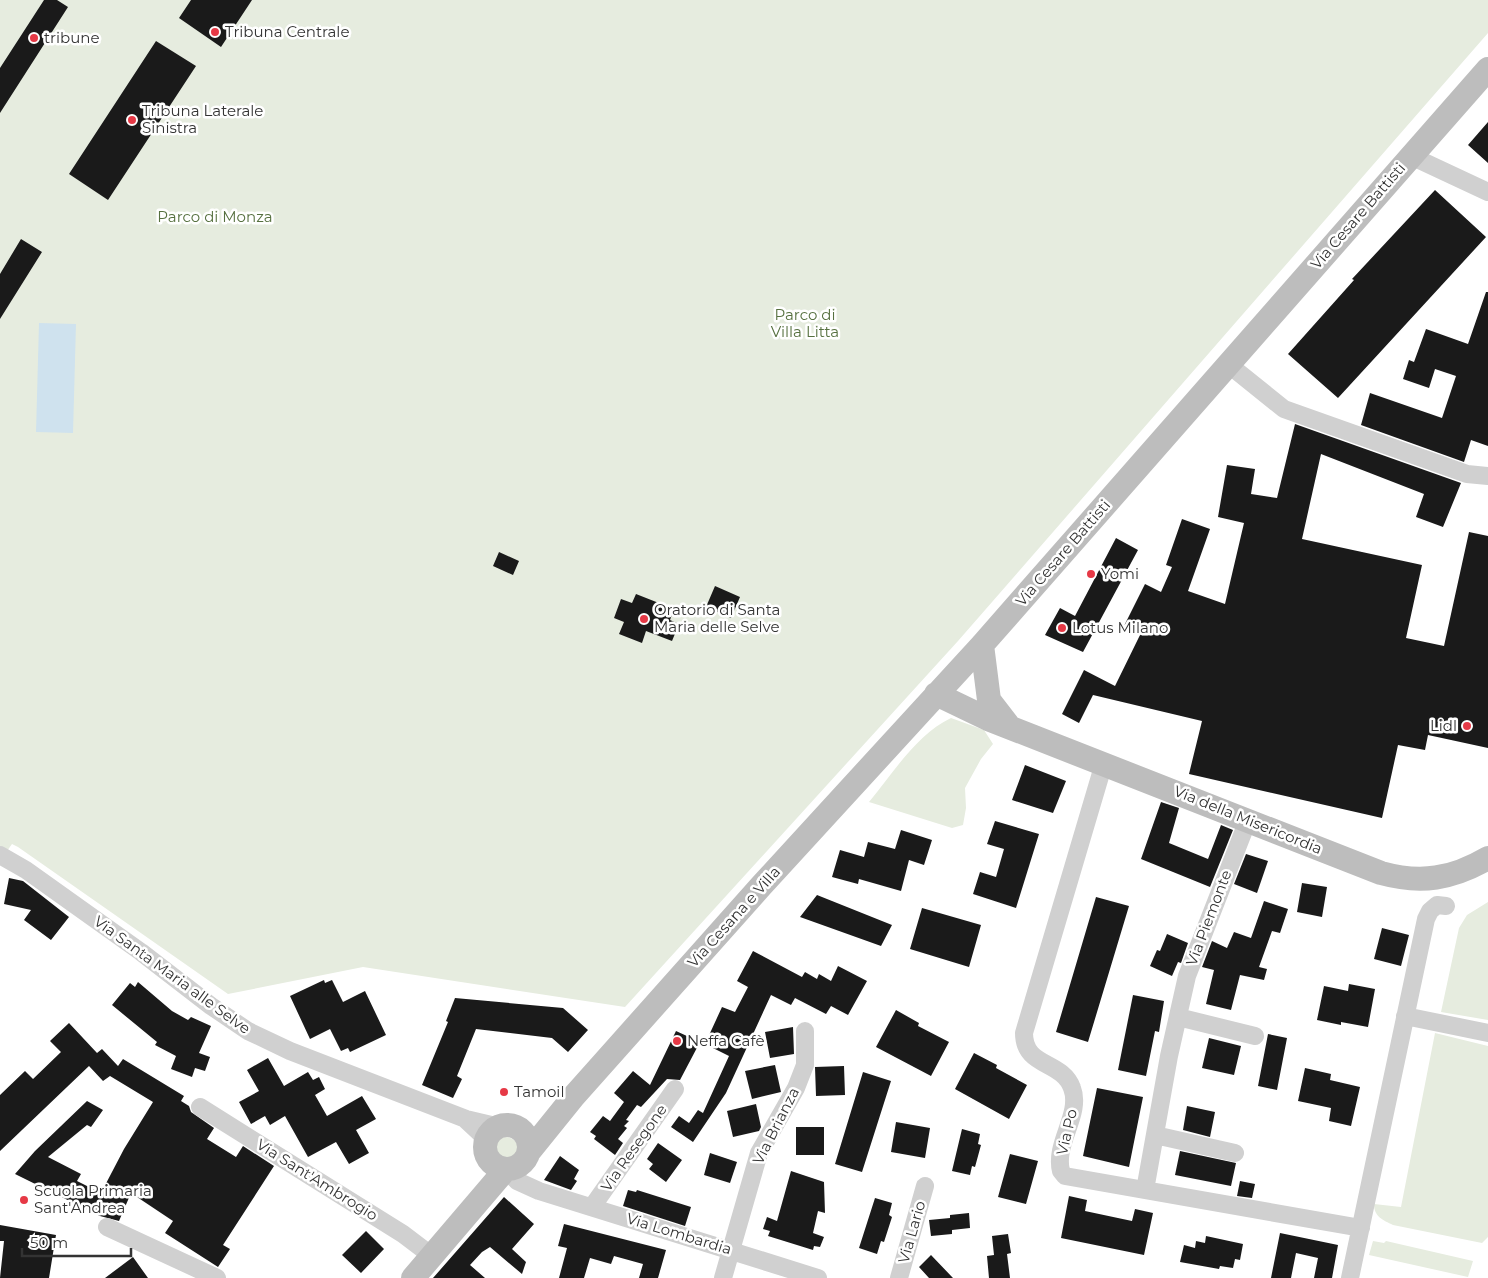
<svg xmlns="http://www.w3.org/2000/svg" width="1488" height="1278" font-family="Montserrat,sans-serif">
<style>
.green{fill:#e6ecdf}
.water{fill:#cfe2ee}
.building{fill:#1a1a1a}
.lines{fill:none;stroke-linecap:round;stroke-linejoin:round}
.street{stroke:#d0d0d0;stroke-width:18}
.secondary{stroke:#bdbdbd;stroke-width:24}
.poi-dot{fill:#e63946;stroke:#fff;stroke-width:2}
.labels{text-anchor:middle;stroke-width:5;stroke-linejoin:round;paint-order:stroke}
.poi-label{font-size:15px;fill:#333;stroke:#fff;text-anchor:start}
.street-label{font-size:15px;fill:#333;stroke:#fff}
.park-label{font-size:15px;fill:#56703f;stroke:#fff}
</style>
<rect width="100%" height="100%" fill="#fff"/>
<path class="green" d="M0,0h1488v33l-530,608 -333,366 -262,-40 -135,27 -210,-147 -6,-3 -12,17z
M951,718l33,12 9,14 -12,15 -16,29 1,20 -3,17 -11,3 -83,-26c24,-29 48,-68 82,-84z
M1488,902v118l-47,-8 18,-84 8,-13z
M1435,1033l53,13v191l-6,6 -89,-18c-10,-5 -19,-8 -19,-21l27,3z
M494 1149a12 12 0 1 1 24 0a12 12 0 1 1-24 0Z
M1373,1241l11,2 2,-2 87,20 -5,16 -99,-22z"/>
<path class="water" d="M39,323l37,1 -3,109 -37,-1z"/>
<path class="building" d="M44,0h13l11,7 -68,106v-45z
M191,0h61l-31,47 -42,-29z
M156,41l40,25 -88,134 -39,-26z
M1488,122v41l-20,-18z
M1435,190l51,47 -148,161 -50,-44 66,-74 -2,-1z
M21,239l21,13 -42,67v-45z
M1486,292h2v154l-17,-6 -7,22 -103,-37 9,-32 72,25 14,-42 -21,-7 -6,19 -26,-9 6,-19 5,2 12,-33 42,15z
M1295,424l166,59 -18,44 -27,-10 8,-23 -103,-40 -19,85 120,26 -16,73 38,8 25,-114 19,4v212l-60,-13 -3,15 -27,-5 -16,73 -193,-44 13,-53 -109,-26 -14,28 -17,-9 22,-44 31,16 25,-51 -16,-9 21,-42 16,8 11,-25 -6,-2 16,-46 28,10 -22,62 37,13 19,-81 -26,-6 9,-52 28,4 -4,25 26,4z
M1116,538l22,12 -55,102 -38,-17 15,-27 15,8z
M499,552l20,9 -6,14 -20,-9z
M715,586l25,11 -9,21 -25,-11z
M636,594l38,15 -4,11 9,4 -7,17 -26,-10 -4,12 -23,-9 5,-12 -10,-4 7,-19 11,4z
M1025,765l41,16 -13,32 -41,-13z
M1161,802l18,6 -10,35 39,16 13,-34 12,5 -23,57 -69,-28z
M995,821l44,13 -23,74 -43,-14 7,-22 16,5 8,-28 -17,-5z
M901,830l31,10 -8,25 -15,-5 -8,31 -42,-12 -1,5 -26,-7 8,-27 24,7 4,-15 27,7z
M1246,854l22,7 -11,32 -23,-9z
M9,878l14,3 46,36 -18,23 -27,-20 7,-10 -27,-6z
M1302,883l25,4 -5,30 -25,-5z
M817,895l75,30 -11,21 -81,-29z
M1096,897l33,9 -41,136 -32,-10z
M1264,901l24,8 -8,24 -8,-2 -13,36 8,2 -3,11 -24,-5 -9,35 -25,-6 8,-34 -12,-3 10,-26 15,7 7,-16 17,6z
M922,908l59,17 -12,42 -59,-18z
M1382,928l27,7 -8,31 -27,-7z
M1167,934l21,9 -7,20 -3,-1 -6,14 -22,-10 7,-16 3,1z
M753,951l49,26 3,-5 12,7 2,-5 12,7 7,-15 29,15 -19,34 -17,-9 -5,8 -31,-16 -4,7 -20,-10 -45,98 -33,49 -22,-15 8,-11 10,7 9,-13 5,3 26,-57 -24,-12 17,-37 13,5 13,-25 -11,-6z
M324,980l1,3 7,-3 11,22 22,-11 21,44 -36,17 -2,-4 -7,3 -11,-22 -20,10 -20,-43z
M138,982l34,29 16,9 3,-3 20,9 -12,27 11,4 -5,14 -10,-3 -3,9 -21,-8 5,-13 -21,-11 2,-3 -45,-37 18,-22 5,4z
M1349,984l26,5 -7,38 -27,-5v3l-24,-5 7,-34 24,5z
M1133,995l31,6 -5,31 -4,-1 -9,45 -28,-6z
M455,998l108,10 25,22 -20,22 -16,-14 -76,-9 -19,47 5,3 -9,19 -31,-13 26,-63 -2,-1z
M896,1010l23,13 -1,3 31,16 -18,34 -55,-29z
M69,1023l28,30 5,-4 16,17 5,-7 61,37 -3,5 8,5 2,6 23,16 -7,11 29,18 7,-11 31,20 -51,79 7,4 -12,18 -53,-34 8,-12 -42,-28 -12,28 -19,-5 -85,-42 20,-23 52,-50 16,9 -12,17 -4,-2 -39,32 33,17 -4,7 24,12 23,-44 29,-47 -43,-26 -7,5 -14,-15 -89,85v-56l25,-24 8,8 28,-27 -11,-11z
M793,1027l1,27 -24,4 -5,-26z
M676,1031l24,11 -20,38 -13,-1 -26,28 -4,-2 -11,15 3,1 -5,5 3,2 -9,11 5,4 -8,12 -21,-16 2,-3 -6,-4 13,-16 7,5 14,-19 -10,-9 19,-22 17,14z
M1268,1034l19,4 -10,52 -19,-4z
M1209,1038l32,8 -7,29 -32,-7z
M974,1053l23,12 -1,3 31,17 -18,34 -54,-30z
M268,1058l16,28 24,-14 5,8 6,-3 6,12 -10,6 12,21 35,-20 14,23 -20,11 13,23 -20,11 -13,-22 -28,15 -23,-41 -15,9 -5,-9 -14,8 -12,-22 20,-11 -12,-21z
M775,1065l6,27 -29,7 -7,-28z
M844,1066l1,29 -29,1 -1,-29z
M1305,1068l26,6 -1,6 30,7 -9,39 -22,-5 2,-13 -33,-7z
M863,1072l28,9 -29,91 -27,-8z
M1097,1088l46,9 -14,70 -46,-11z
M756,1104l5,23 -2,4 -26,6 -6,-26z
M1187,1106l28,6 -5,25 -27,-7z
M896,1122l34,6 -5,30 -34,-6z
M796,1127h28v28h-28z
M962,1129l18,5 -2,10 3,1 -6,22 -3,-1 -2,9 -18,-4z
M658,1143l24,17 -16,22 -17,-13 4,-5 -6,-5z
M1180,1151l56,12 -5,23 -56,-11z
M710,1153l27,9 -7,21 -26,-8z
M1010,1154l28,7 -12,43 -28,-7z
M560,1156l19,14 -5,9 3,2 -6,9 -27,-10z
M791,1171l33,11 1,31 -7,-2 -5,22 11,4 -4,10 -6,-1 -1,4 -45,-14 2,-5 -7,-2 4,-12 10,4z
M1240,1181l15,3 -3,14 -15,-2z
M628,1190l8,2 1,-2 54,17 -6,19 -62,-20z
M1069,1196l18,4 -2,11 47,10 3,-12 18,4 -9,42 -83,-17z
M504,1197l30,27 -22,25 14,13 -4,12 -32,-27 -8,5 -12,13 15,13h-52z
M875,1198l17,5 -3,12 3,2 -8,25 -3,-1 -4,13 -18,-6z
M969,1213l1,15 -18,2v4l-21,2 -2,-16 21,-2v-3z
M564,1224l102,26 -8,28h-19l4,-14 -29,-8 -3,8 -21,-6 -6,20h-25l8,-30 -9,-2z
M0,1225l56,10 -7,43h-49l4,-37h-4z
M366,1231l18,18 -23,24 -19,-18z
M1280,1233l58,12 -6,33h-18l4,-20 -22,-5 -5,25h-20z
M1008,1234l3,19 -4,1 3,24h-21l-2,-22 7,-1 -2,-19z
M1206,1236l37,8 -3,16 -5,-1 -2,9 -13,-2 -1,3 -39,-7 4,-17 11,3 1,-7 9,2z
M931,1255l22,23h-24l-10,-11z
M133,1257l15,21h-43z"/>
<g class="lines">
<path class="street" d="M1411,156l77,36
M1228,364l56,45 183,65 21,2
M1104,763l-80,270c0,35 38,27 48,55 10,26 -18,55 -11,83l4,5 296,52
M0,855l26,15 115,82 70,54 37,25 42,20 176,68 34,8
M1405,1016l83,17
M1178,1017l77,19
M200,1107l203,127 29,22
M466,1120l15,14 5,9
M1155,1135l80,18
M506,1169l11,12 22,10 279,87
M1145,1190l24,-134 18,-80 61,-156
M592,1207l83,-118
M107,1227l110,51
M723,1278l36,-125 37,-65 9,-23v-34
M899,1278l26,-92
M1350,1278l76,-359 4,-8 7,-6 9,1"/>
<path class="secondary" d="M982,645l7,55 20,26
M936,694l52,25 393,154c40,11 71,6 107,-15
M485 1147a22 22 0 1 1 44 0a22 22 0 1 1-44 0Z
M528,1153l46,-57 187,-210 221,-241 506,-576
M413,1278l93,-109"/>
</g>
<g class="poi-dot">
<circle cx="215" cy="32" r="5"/>
<circle cx="34" cy="38" r="5"/>
<circle cx="132" cy="120" r="5"/>
<circle cx="1091" cy="574" r="5"/>
<circle cx="644" cy="619" r="5"/>
<circle cx="1062" cy="628" r="5"/>
<circle cx="1467" cy="726" r="5"/>
<circle cx="677" cy="1041" r="5"/>
<circle cx="504" cy="1092" r="5"/>
<circle cx="24" cy="1200" r="5"/>
</g>
<g class="labels">
<g class="poi-label">
<text x="225" y="37">Tribuna Centrale</text>
<text x="44" y="43">tribune</text>
<text x="142" y="116">Tribuna Laterale<tspan x="142" dy="17">Sinistra</tspan></text>
<text x="1101" y="579">Yomi</text>
<text x="654" y="615">Oratorio di Santa<tspan x="654" dy="17">Maria delle Selve</tspan></text>
<text x="1072" y="633">Lotus Milano</text>
<text x="1457" y="731" text-anchor="end">Lidl</text>
<text x="687" y="1046">Neffa Cafè</text>
<text x="514" y="1097">Tamoil</text>
<text x="34" y="1196">Scuola Primaria<tspan x="34" dy="17">Sant'Andrea</tspan></text>
</g>
<g class="street-label">
<text transform="translate(1358 216) rotate(-49)" y="5">Via Cesare Battisti</text>
<text transform="translate(1063 553) rotate(-49)" y="5">Via Cesare Battisti</text>
<text transform="translate(1248 820) rotate(22)" y="5">Via della Misericordia</text>
<text transform="translate(734 917) rotate(-48)" y="5">Via Cesana e Villa</text>
<text transform="translate(1209 918) rotate(-69)" y="5">Via Piemonte</text>
<text transform="translate(172 975) rotate(36)" y="5">Via Santa Maria alle Selve</text>
<text transform="translate(776 1126) rotate(-63)" y="5">Via Brianza</text>
<text transform="translate(1067 1132) rotate(-77)" y="5">Via Po</text>
<text transform="translate(634 1148) rotate(-55)" y="5">Via Resegone</text>
<text transform="translate(317 1180) rotate(32)" y="5">Via Sant'Ambrogio</text>
<text transform="translate(912 1232) rotate(-74)" y="5">Via Lario</text>
<text transform="translate(679 1234) rotate(17)" y="5">Via Lombardia</text>
</g>
<g class="park-label">
<text x="215" y="222">Parco di Monza</text>
<text x="805" y="320">Parco di<tspan x="805" dy="17">Villa Litta</tspan></text>
</g>
</g>
<path d="M22 1248v8h109v-8" fill="none" stroke="#333333" stroke-width="2.5"/>
<text x="30" y="1248" font-size="15" fill="#333333" stroke="#ffffff" stroke-width="4" paint-order="stroke">50 m</text>
</svg>
